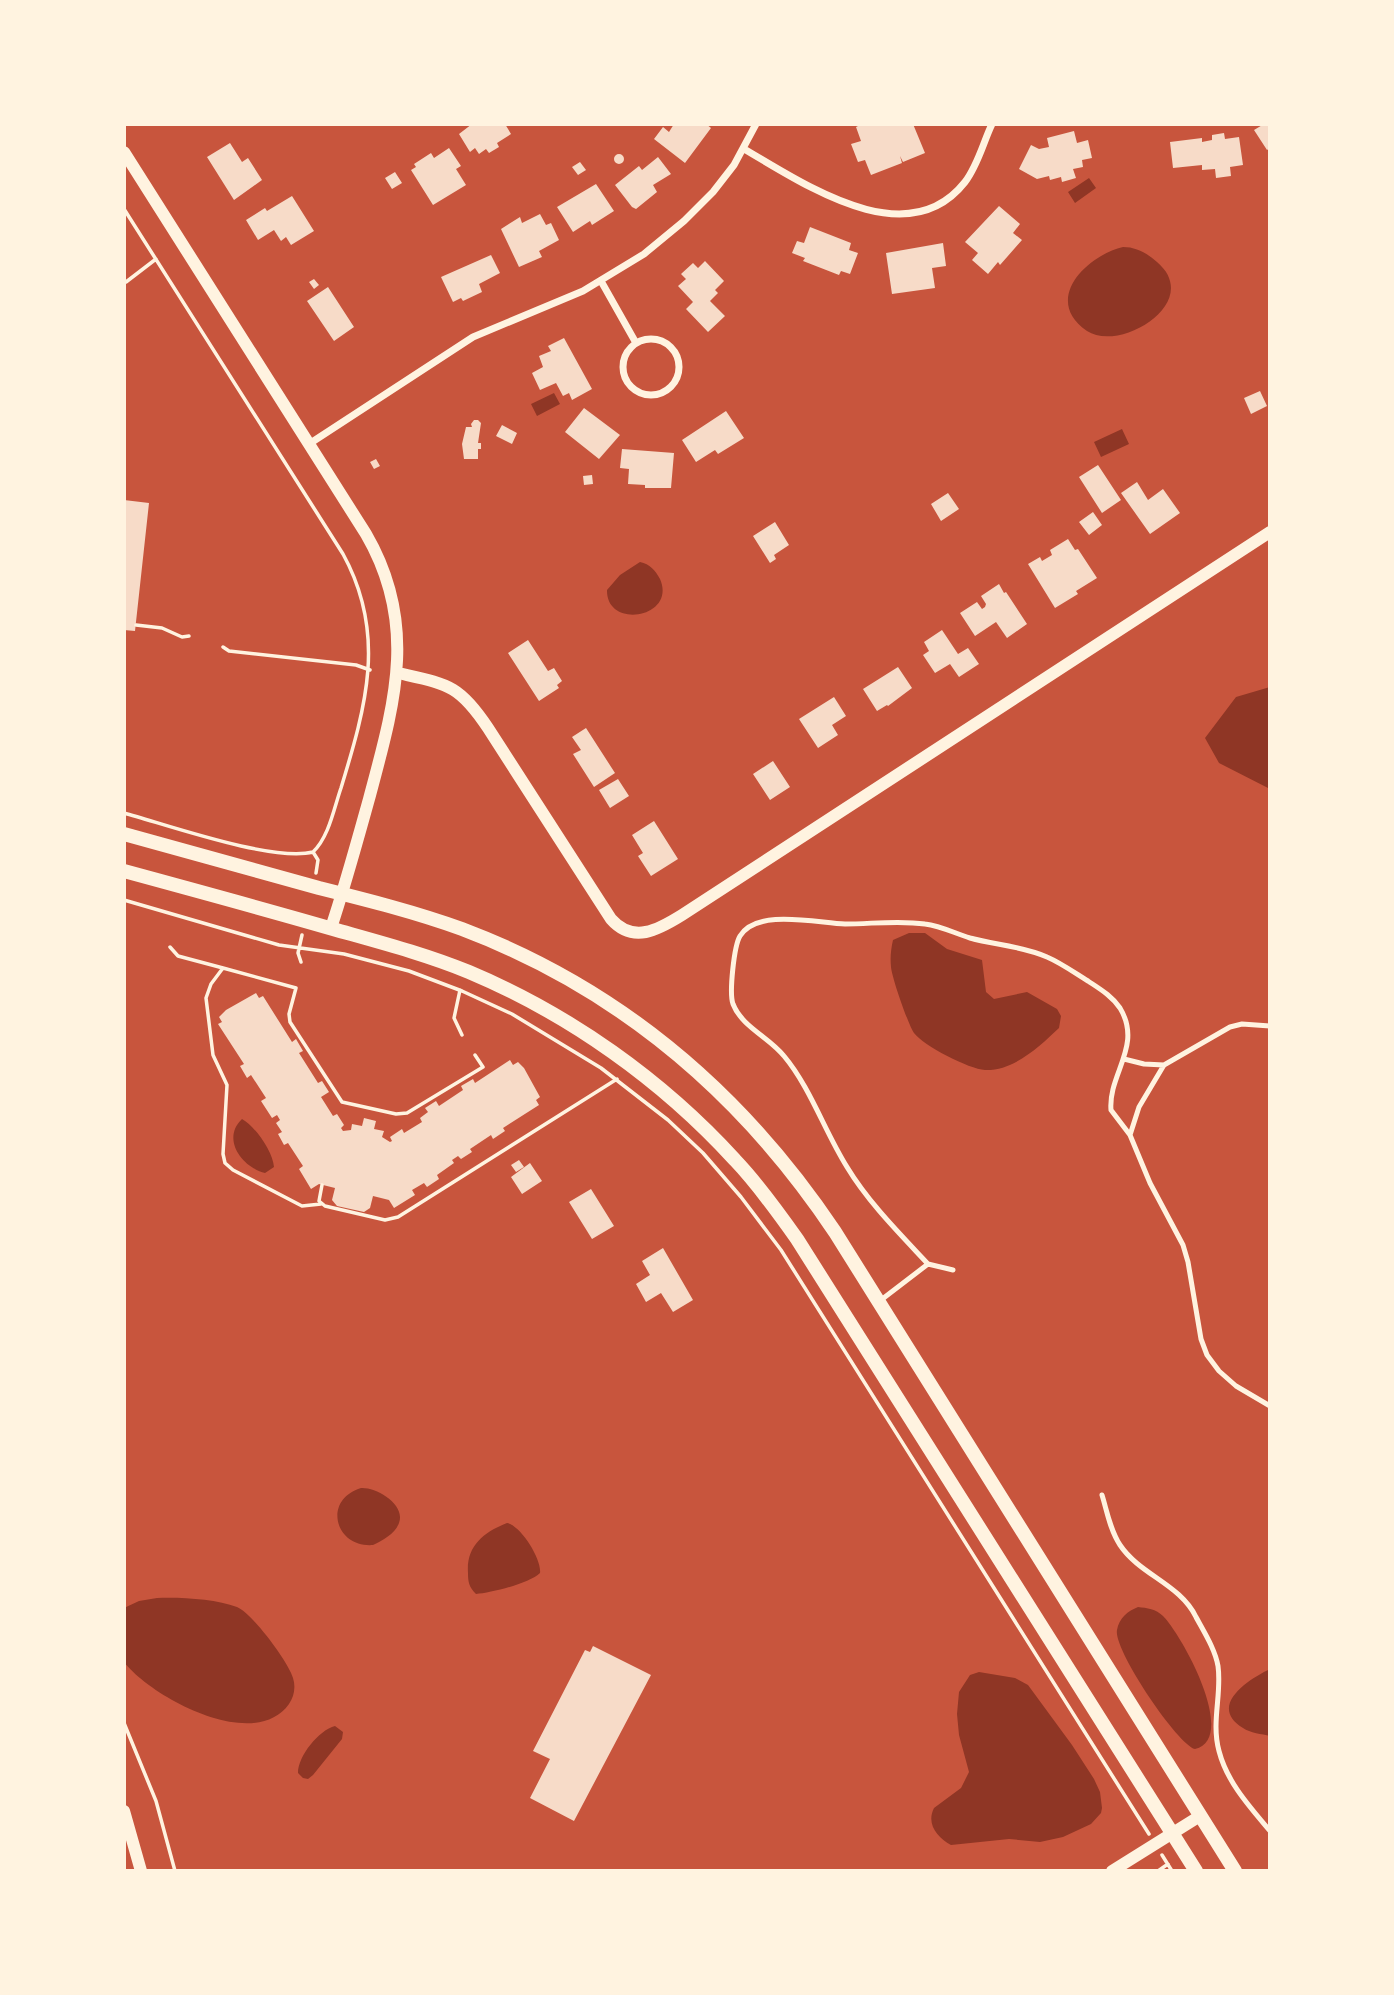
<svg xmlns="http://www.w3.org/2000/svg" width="1394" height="1995" font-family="Karla,sans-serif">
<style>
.water{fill:#8f3625}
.building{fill:#f7dbc8}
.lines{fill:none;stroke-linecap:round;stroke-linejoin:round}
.path{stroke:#fff3e0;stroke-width:3.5}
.service{stroke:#fff3e0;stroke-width:5}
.minor{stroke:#fff3e0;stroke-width:7}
.tertiary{stroke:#fff3e0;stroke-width:12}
.secondary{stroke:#fff3e0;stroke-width:14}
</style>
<rect width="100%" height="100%" fill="#c8553d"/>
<path class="water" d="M1089,178l7,10 -21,15 -7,-11z
M1123,247c13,0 24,6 34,15 47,40 -37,91 -70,69 -45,-31 -1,-75 36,-84z
M554,393l6,11 -23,12 -6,-12z
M1122,429l7,15 -28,13 -7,-15z
M640,562c10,2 15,8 20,17 17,39 -54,51 -53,11l13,-15z
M1270,687v102l-51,-26 -14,-25 31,-41z
M909,933h16l22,16 35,11 4,32 8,7 33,-7 30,17 4,7 -2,12c-19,18 -45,43 -74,42 -16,-1 -61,-24 -71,-37 -6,-9 -22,-55 -23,-66 -1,-10 0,-18 2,-27z
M242,1119c13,7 31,33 32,48l-9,6c-23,-6 -44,-34 -23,-54z
M361,1488c15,-1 45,16 38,35 -4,11 -16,17 -26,22 -38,3 -51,-45 -12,-57z
M507,1523c13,2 35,36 33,50 -10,10 -49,20 -64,21 -7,-7 -8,-12 -8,-21 -2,-27 16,-41 39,-50z
M157,1598c23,-1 59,1 80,9 15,6 52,56 56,71 3,9 1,19 -4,26 -35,49 -138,-7 -165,-42v-54l15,-7z
M1138,1607c9,1 18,2 25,9 19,19 76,122 32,133 -18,-5 -82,-100 -78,-119 2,-12 11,-19 21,-23z
M1270,1669v67c-8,-2 -20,-3 -27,-8 -36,-22 6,-49 27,-59z
M979,1672l36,6 13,7 44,60 22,34 6,13 2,16 -1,5 -10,11 -28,13 -23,5 -31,-3 -58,6c-14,-8 -25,-21 -17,-37l27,-20 8,-16 -10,-37 -2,-21 2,-22 11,-17z
M335,1726l8,6 -1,7 -29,36 -5,4 -5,-1 -5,-5c0,-17 21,-43 37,-47z"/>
<path class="building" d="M472,124h33l6,10 -14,9 2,4 -10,6 -3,-4 -7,5 -4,-6 -5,4 -11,-18z
M674,124h32l5,4 -26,35 -31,-24 9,-12 6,5z
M862,124h51l12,29 -22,9 -3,-6 2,7 -31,12 -6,-15 -7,2 -7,-18 10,-3 -5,-14z
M1264,124h6v24l-3,2 -13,-20z
M1074,131l3,12 11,-3 4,18 -10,2 1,7 -10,2 3,9 -14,4 -1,-5 -11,3 -1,-4 -12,3 -18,-10 12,-24 8,4 10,-2 -2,-9z
M1224,133l1,6 14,-2 4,28 -13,2 1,9 -15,2 -1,-9 -13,1v-5l-29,3 -3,-26 32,-4v4l10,-2v-5z
M230,143l12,19 6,-4 14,22 -28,20 -27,-43z
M449,148l12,18 -5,3 10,16 -33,20 -22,-35 5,-3 -2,-3 17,-11 3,5z
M614 159a5 5 0 1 1 10 0a5 5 0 1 1-10 0Z
M658,157l13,17 -18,11 4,7 -21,17 -4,-2 -17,-22 24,-19 3,4z
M580,162l6,8 -8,5 -6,-8z
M395,172l7,11 -10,6 -7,-11z
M596,184l18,27 -22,14 -2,-4 -17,11 -16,-25z
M292,196l22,35 -23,14 -5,-8 -5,4 -7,-11 -16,10 -12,-20 19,-12 2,3z
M999,206l21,18 -7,9 9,7 -22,25 -2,-3 -10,12 -16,-14 6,-7 -13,-11z
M540,214l6,11 5,-2 8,17 -20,11 3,6 -23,10 -18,-38 19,-12 2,6z
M810,227l41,16 -2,7 9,3 -8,21 -9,-3 -2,4 -36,-14 2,-3 -13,-5 5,-12 7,2z
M943,243l3,23 -14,2 3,20 -43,6 -6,-41z
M491,255l9,18 -21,11 3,8 -19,9 -2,-3 -8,4 -12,-25z
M705,261l19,20 -9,9 3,3 -8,8 15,15 -17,16 -22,-23 7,-7 -15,-16 8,-7 -5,-5 12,-11 5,5z
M314,279l5,6 -5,4 -5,-7z
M328,287l26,40 -20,14 -27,-40z
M564,338l28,51 -20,11 -3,-7 -6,3 -7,-13 -16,7 -8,-17 11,-6 -4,-11 12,-5 -3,-5z
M1260,391l7,15 -16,8 -7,-16z
M584,408l36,27 -21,24 -34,-27z
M726,411l18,27 -26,16 -3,-4 -19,12 -14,-22z
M474,420h4l3,3 -3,20h3v6h-3v10h-14l-2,-15 4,-17h6l-1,-3z
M502,425l15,8 -5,11 -16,-8z
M622,449l52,4 -3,35h-26v-3l-17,-1 1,-15 -9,-1z
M376,459l4,7 -6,3 -4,-7z
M1098,465l23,35 -19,13 -23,-36z
M592,475l1,9 -9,1 -1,-9z
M1137,482l11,18 15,-11 17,24 -30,21 -29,-41z
M948,493l11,16 -18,12 -10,-17z
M124,500l25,3 -14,128 -11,-1z
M1093,512l9,13 -13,10 -10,-13z
M775,522l14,23 -15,10 2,4 -6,4 -17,-27z
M1068,539l7,11 3,-1 19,29 -21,13 2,3 -23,14 -27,-44 12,-7 2,4 10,-6 -2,-5z
M999,584l5,9 2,-1 21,32 -20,14 -11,-16 -21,14 -15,-23 17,-11 5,7 3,-2 1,-3 -5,-8z
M942,630l16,24 10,-6 11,16 -20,13 -9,-13 -15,9 -12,-18 6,-4 -5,-9z
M528,640l20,31 6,-3 8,13 -5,4 2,3 -20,13 -31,-48z
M898,667l14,21 -24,18 -1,-1 -10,6 -14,-22z
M834,697l12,19 -14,9 6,10 -20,13 -19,-29z
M586,728l29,45 -21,14 -21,-33 8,-4 -9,-13z
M773,761l17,26 -20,13 -17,-26z
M618,779l11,17 -19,12 -11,-18z
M654,821l24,38 -27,17 -13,-20 5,-3 -11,-18z
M256,993l3,5 4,-2 29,46 4,-3 7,12 -4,2 19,30 4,-2 7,11 -8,5 12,19 4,-2 7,11 -3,3 2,3 8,-1 1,-6 10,2 2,-8 12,3 -2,8 10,2 -2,6 8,5 2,-1 -2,-4 12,-8 2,4 18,-11 -2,-4 8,-6 -3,-4 11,-7 3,5 24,-16 -2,-4 12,-7 2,4 35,-23 3,5 5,-3 6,6 16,29 -4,3 3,5 -36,23 2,3 -12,8 -2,-4 -21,14 2,3 -11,7 -3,-3 -6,4 2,3 -17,12 2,4 -12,8 -3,-4 -12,7 3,5 -21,13 -5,-8 -16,-4 -3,12 -6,4 -27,-6 -5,-6 3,-12 -16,-4 -8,5 -12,-20 4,-3 -15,-23 -4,2 -6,-11 4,-2 -6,-9 4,-3 -3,-5 -5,3 -11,-17 5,-3 -15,-23 -4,3 -7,-12 4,-2 -26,-40 4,-2 -3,-5 7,-7z
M519,1160l5,7 -8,5 -5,-7z
M530,1163l12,18 -20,13 -11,-17z
M591,1189l23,37 -22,13 -23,-37z
M663,1248l30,52 -20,12 -12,-19 -15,9 -10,-18 14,-9 -8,-14z
M593,1646l58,29 -77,146 -44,-23 20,-39 -17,-8 52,-101 5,2z"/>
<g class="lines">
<path class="path" d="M124,209l219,345c44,80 23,152 -2,234 -7,20 -12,49 -28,64 -41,10 -145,-27 -189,-39
M126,282l30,-23
M136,625l26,3 20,9 7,-1
M223,647l6,4 127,14 14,5
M313,852l5,8 -2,13
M124,900l155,45 65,9 65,17 53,20 50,23 89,54 67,52 35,33 38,44 40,53 368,584
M170,947l8,9 45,12
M301,962l-3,-9 4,-18
M296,988l-73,-20 -12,16 -5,14 7,57 14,30 -4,69 2,9 8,7 69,36 19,-2
M296,988l-7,26 1,8 52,80 54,12 11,-1 76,-46 -8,-12
M460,990l-6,28 8,17
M322,1185l-3,16 6,5 60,14 13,-3 219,-138
M124,1723l32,78 19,70
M1162,1855l10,16
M1158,1871l10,-7"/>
<path class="service" d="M1124,1059l20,5 20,1 66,-38 12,-3 28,2
M1130,1135l9,-28 25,-42
M928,1264c-28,-30 -60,-62 -81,-97 -22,-35 -37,-80 -63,-111 -15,-19 -42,-29 -51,-52 -4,-11 1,-58 7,-68 17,-28 77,-13 105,-12 26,0 54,-4 80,0 16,2 29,9 45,14 25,7 53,8 77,19 14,6 28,16 41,24 12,8 24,15 32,27 23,38 -12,66 -9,102l19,25 20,48 33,62 5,17 13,77 6,16 12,16 17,15 34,20
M881,1300l47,-36 25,6
M1102,1495c5,16 8,35 18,50 20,30 60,39 76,72 8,15 19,32 22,49 4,28 -7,56 1,85 8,31 30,55 51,80"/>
<path class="minor" d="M744,149c59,34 163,107 221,33 13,-17 18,-39 27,-58
M601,281l35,62
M623 367a28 28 0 1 1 56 0a28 28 0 1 1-56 0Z
M309,444l164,-107 110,-46 61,-37 40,-33 29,-29 21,-27 22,-41"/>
<path class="tertiary" d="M124,152l242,382c53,91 28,171 3,265 -12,43 -24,87 -38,129
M398,673c49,11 61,11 90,55l123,191c22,25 47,11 71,-4l588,-383
M124,1811l17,60
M1112,1871l88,-55"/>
<path class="secondary" d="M124,834c65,18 130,36 195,54 48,12 96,24 143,41 156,59 280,164 373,303l400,639
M124,871c70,19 140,38 209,58 46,13 92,25 136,43 100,42 193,108 266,188 23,24 43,52 62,79l399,632"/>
</g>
<rect width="1394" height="1995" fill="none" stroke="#fff3e0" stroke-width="252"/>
</svg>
